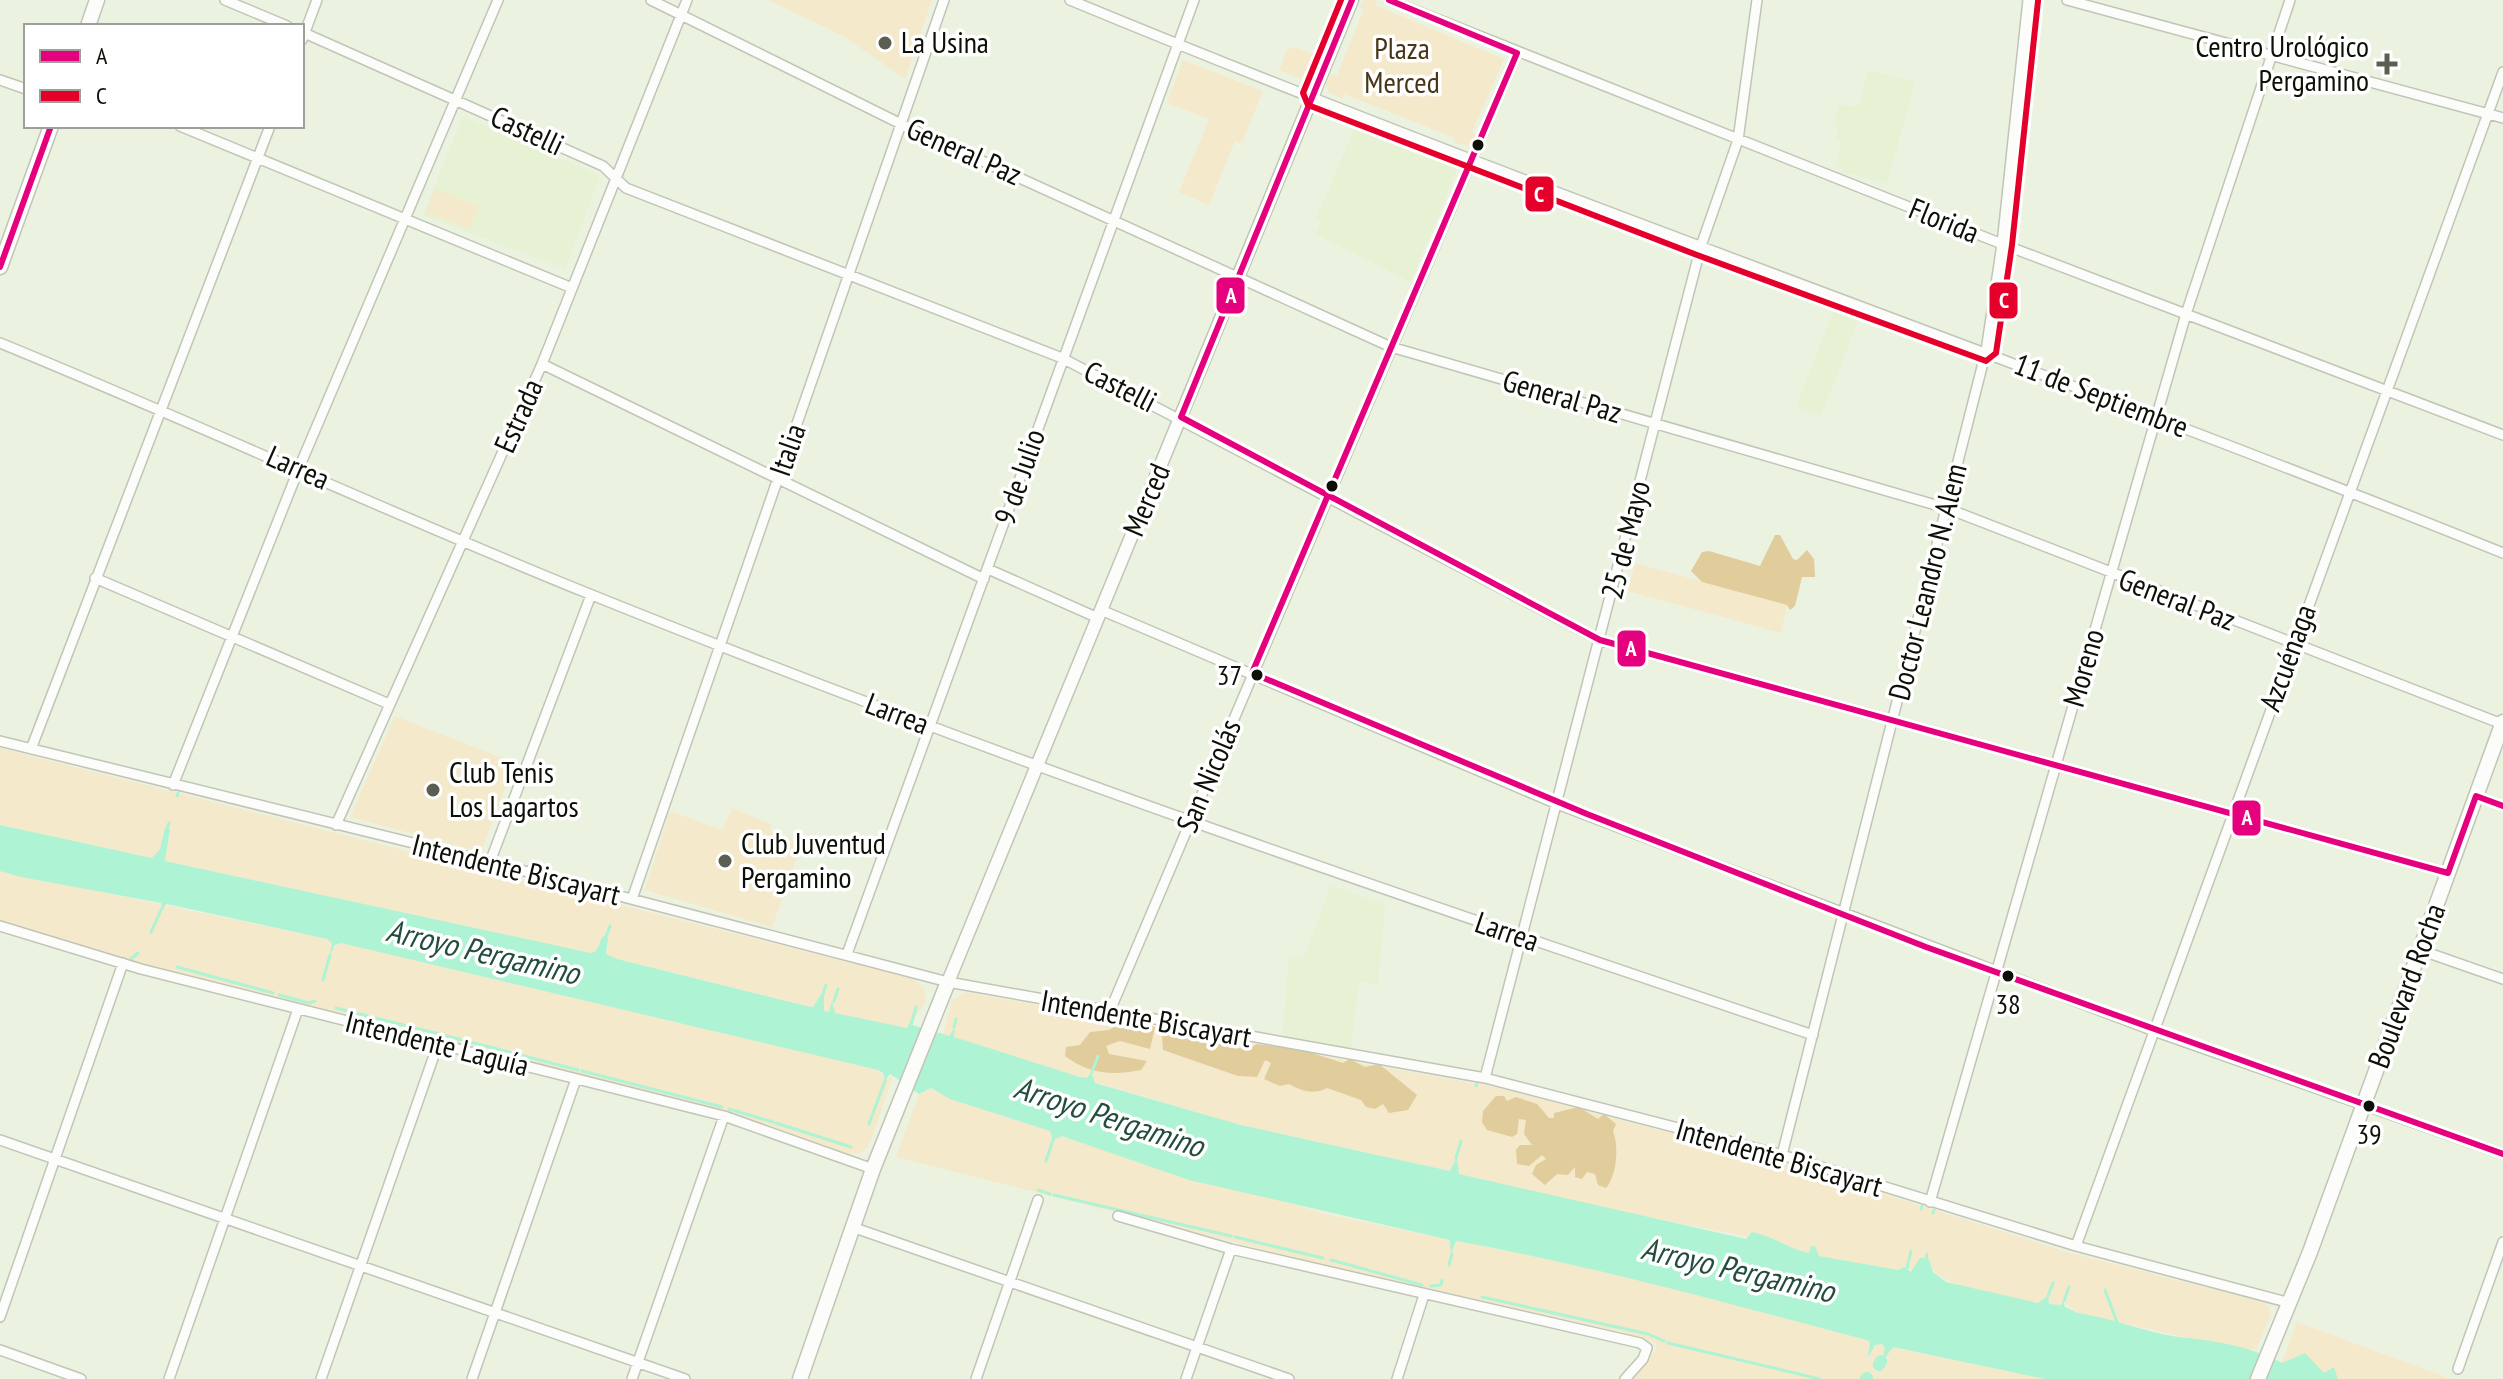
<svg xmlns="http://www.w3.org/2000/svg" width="2503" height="1379" font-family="'PT Sans Narrow',sans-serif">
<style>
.built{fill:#e7f1d3}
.green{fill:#f5e9cb}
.forest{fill:#e1cc9b}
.water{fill:#aef3d3}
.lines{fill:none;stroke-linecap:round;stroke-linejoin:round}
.stream{stroke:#aef3d3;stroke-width:3}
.canal{stroke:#aef3d3;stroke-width:12}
.minor-casing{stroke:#c0c5b7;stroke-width:12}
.tertiary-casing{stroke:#c0c5b7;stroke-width:15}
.secondary-casing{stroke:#c0c5b7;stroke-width:17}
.minor{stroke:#fcfdfa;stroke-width:9}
.tertiary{stroke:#fcfdfa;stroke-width:12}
.secondary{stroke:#fcfdfa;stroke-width:14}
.bus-1-casing{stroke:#fff;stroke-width:12}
.bus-2-casing{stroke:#fff;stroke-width:12}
.bus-1{stroke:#e5007d;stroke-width:6}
.bus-2{stroke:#e4002b;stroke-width:6}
.poi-dot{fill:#5a5f52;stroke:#fff;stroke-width:3}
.bus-dot{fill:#0c1006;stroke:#fff;stroke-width:3}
.labels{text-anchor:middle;stroke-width:7;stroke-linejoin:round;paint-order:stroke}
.bus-label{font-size:28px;fill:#0c1006;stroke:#fff}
.poi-label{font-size:30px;fill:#0c1006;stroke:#fff;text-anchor:start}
.park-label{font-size:30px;fill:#483515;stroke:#fff}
.street-label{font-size:30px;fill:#0c1006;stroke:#fff}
.water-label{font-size:32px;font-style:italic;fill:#234d3e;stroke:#fff}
.line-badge{stroke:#fff;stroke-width:3}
.badge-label{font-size:22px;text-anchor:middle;font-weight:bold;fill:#fff}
</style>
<rect width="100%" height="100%" fill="#ecf2e0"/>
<path class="built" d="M1868,71l47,11 -28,102 -44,-12v-4l-8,-3 7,-23 -7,-4 4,-10 -6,-3 6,-20 20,1z
M463,116l137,60 -35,93 -142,-54z
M1356,125l100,40 1,5 -47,112 -95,-48 6,-12 -5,-3z
M1835,307l25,9 -39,100 -25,-10z
M1331,885l54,20 -7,81 -19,-6 -8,70 -69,-12 7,-82 14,4z"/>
<path class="green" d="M768,0h164l-27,79 -62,-43z
M1364,0h13l-2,5 129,54 -32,73 5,3 -7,11 -16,-3 1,-5 -111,-44 -2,5 -14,-7 -2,-8 5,-10 6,1 27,-66 -5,-2z
M1294,47l20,8 -8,20 -7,3 -20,-8 8,-20z
M1183,60l80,31 -21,52 -7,-2 -26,64 -30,-13 30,-73 -42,-16z
M435,189l43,17 -9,23 -43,-17z
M1635,563l152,42 -6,28 -153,-42z
M395,716l120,47 -34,89 -131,-35z
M0,748l914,231 10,9 2,14 -19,26 -73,-15 -1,-12 -4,11 -5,-1 -4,-14 -7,10 -7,-1 -189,-47 -11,-5 3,-9 -10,-3 -3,9 -5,2 -426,-92 5,-26 -4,-7 -6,21 -7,9 -153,-33z
M732,808l39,16 -1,6 32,14 -30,83 -127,-37 25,-79 52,19z
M0,871l327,68 5,4 -1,7 10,-7 537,127 7,9 8,-3 -24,70 -9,7 -10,1 -115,-40 -582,-147 -153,-47z
M965,992l535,96 306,81 3,6 19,5 6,-2 233,74 196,50 6,5 2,8 -15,34 -15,1 -163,-37 -15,-12 -2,4 -12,-1 -1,-8 -10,7c-24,-5 -105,-15 -108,-41l-19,10 -6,-5 -7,3 -79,-14 -4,-7 -5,5 -27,-7 -2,-4 -169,-33 -153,-36 -2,-16 -7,13 -209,-46 -146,-43 -5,-10 -3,6 -7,-1 -127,-40 2,-9 -6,8 -6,-1 9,-34z
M930,1088l33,15 87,28 3,9 8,-4 269,79 121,25 2,13 3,-12c140,25 277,64 414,100l-1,17 6,-13 7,-1 3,2 -2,15 9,-14 153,32h-414l24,-28 2,-7 -35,-12 -294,-66 -432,-109 23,-63z
M2297,1322l154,57h-113l-4,-11 -9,6 -25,-18 -18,7z"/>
<path class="forest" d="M1775,535h5l13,24 4,1 10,-10 7,9 1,18h-13l-7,29 -5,4 -3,-5 -85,-23 -11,-11 11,-19 7,-1 51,15z
M1124,1021l31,6 -5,22 -30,-8 -14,5 3,8 38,7 -6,9c-30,6 -52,4 -76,-14l1,-9 14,-2 10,-13 19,-2z
M1177,1030l8,6 11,-4c14,10 45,23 61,12l46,6 40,13 7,-4 15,8 14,-3 38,31 -9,15 -19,3 -6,-9 -8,5 -9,-2 -5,-7 -34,-12c-13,7 -26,3 -38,-4l-9,2 -16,-7 7,-16 -6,-3 -8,17 -19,-1 -75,-26 -1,-15z
M1496,1096h8l3,5 9,-4 21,7 12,14h5v-5l25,-6 19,12 6,-5 12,10 -3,7c6,15 4,44 -7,57l-8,-3 -3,-11 -8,-2 -5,7 -7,-2v-10l-7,8 -11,-1 -12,11 -13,-11 4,-9 10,-6 -4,-4 -13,11 -12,-2 -1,-14 4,-5h12l-8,-11 2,-14 -7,-1 -2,15 -5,3 -25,-7 -5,-8 1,-11z"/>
<path class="water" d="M0,825l152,33 8,-9 5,-21 5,1 -5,32 426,92 5,-2 7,-15 5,2 -2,16 11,5 189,47 7,1 7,-11 4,1v14l5,1 3,-11 3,12 72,15 2,-4 40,12 6,-9 -1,10 126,40 7,1 4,-6 4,11 146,42 209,46 7,-14 2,17 287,65 6,-7c23,5 35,16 57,21l2,-7h4l4,10 79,14 6,-3 7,5 9,-14 9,1 4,13 13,10 92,21 10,-7 1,8 12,1 2,-4 2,6 13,6c35,5 74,22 109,25 32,3 67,10 95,25l23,-10 19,20 10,-6 4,12h-293l-152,-32 -11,15 3,-14 -3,-4 -7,1 -7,13 2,-17c-137,-36 -274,-75 -414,-100l-5,13 -1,-14 -261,-60 -127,-44 -9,4 -3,-9 -100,-32 -19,-11 -12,6 -29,-20 -5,7 -2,-8 -5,-3 -537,-127 -6,2 -5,10 2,-12 -5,-4 -146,-32 -15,-3 -3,5 -2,-6 -140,-26 -21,-6z"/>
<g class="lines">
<path class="stream" d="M177,796l1,-3
M167,829l2,-6
M151,932l11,-24
M606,937l4,-11
M131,959l7,-6
M177,967l96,26
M323,980l7,-25
M279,995l30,8 6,-2
M822,997l4,-12
M834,1001l4,-12
M336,1008l103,26
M1099,1022l3,-4
M911,1025l5,-18
M1109,1025l5,-4
M954,1027l2,-8
M443,1035l135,35
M582,1071l140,36
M1092,1072l6,-16
M1476,1086l1,-2
M729,1109l44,13
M776,1123l75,24
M869,1124l16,-43
M1456,1158l5,-17
M1046,1161l7,-21
M1038,1190l12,4
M1054,1195l177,41
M1921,1209l1,-3
M1933,1213l1,-3
M1235,1237l88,21
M1926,1259l1,-5
M1331,1260l91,25
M1449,1265l3,-11
M1907,1268l4,-17
M1431,1286l10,-1 1,-5
M2105,1290l12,32
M2048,1296l5,-13
M1482,1297l166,37 16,7
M2064,1301l5,-14
M1668,1343l152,36
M1864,1379v-2"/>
<path class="canal" d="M1879,1365l2,-4
M1866,1379l1,-1"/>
<defs>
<path id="minor" d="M225,0l62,26
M651,0l252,125 488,222 555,161 556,216
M1070,0c473,196 958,362 1433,553
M1389,0l613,244 501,191
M2067,0l436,118
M302,32l301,134 23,22 436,170 538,282 848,233
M302,40l15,-40
M0,80l26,9
M180,126l392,162
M0,343c198,81 393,172 592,252 401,162 811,302 1221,440
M542,364l442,215
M988,569l110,49
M95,578l294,126
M1101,610l456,194 597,227 349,123
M0,741l490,121 458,120 537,96 297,77 294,91 214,57
M31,749l239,-623
M173,785l126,-317 199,-468
M2476,796l27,10
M336,825l206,-461 145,-364
M490,862l101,-267
M632,899l312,-899
M0,926l141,43 583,147 149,53
M2420,950l83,29
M847,954l347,-954
M1109,1013l408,-960
M1485,1078l216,-832 37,-106 19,-140
M0,1140l685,239
M1782,1155l204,-804 16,-107 26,-244
M1930,1202l256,-888 104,-314
M1118,1216l113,33 409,94 7,5 -4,11 -18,20
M852,1227l437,152
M2076,1246l427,-1174
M0,1317l123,-354
M0,1350l81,29
M2458,1369l45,-127
M169,1379l129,-370
M321,1379l117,-335
M472,1379l104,-300
M632,1379l92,-263
M976,1379l62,-179
M1186,1379l45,-130
M1397,1379l27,-84"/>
<path id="tertiary" d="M948,982l404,-982"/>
<path id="secondary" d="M88,26l9,-26
M0,267l51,-141
M800,1379l73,-210 75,-187
M2258,1379l52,-127 193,-530"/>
</defs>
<use href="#minor" class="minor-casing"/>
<use href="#tertiary" class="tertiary-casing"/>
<use href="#secondary" class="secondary-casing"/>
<use href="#minor" class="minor"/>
<use href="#tertiary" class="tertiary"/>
<use href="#secondary" class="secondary"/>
<defs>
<path id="bus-1" d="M1352,0l-171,417 419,223 848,233 28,-77 27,10
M1389,0l128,53 -265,620 335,141 339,133 577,207
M0,267l51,-141"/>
<path id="bus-2" d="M1341,0l-38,93 5,12 389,150 289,106 10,-8 16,-108 26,-244"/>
</defs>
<use href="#bus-1" class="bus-1-casing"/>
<use href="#bus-2" class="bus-2-casing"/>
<use href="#bus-1" class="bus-1"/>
<use href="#bus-2" class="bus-2"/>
</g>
<g class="poi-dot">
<circle cx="885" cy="43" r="8"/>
<path d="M2383 52h8v8h8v8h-8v8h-8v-8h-8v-8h8z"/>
<circle cx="433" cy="790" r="8"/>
<circle cx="725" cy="861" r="8"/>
</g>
<g class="bus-dot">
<circle cx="1478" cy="145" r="7"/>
<circle cx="1332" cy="486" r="7"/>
<circle cx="1257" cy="675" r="7"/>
<circle cx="2008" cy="976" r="7"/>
<circle cx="2369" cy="1106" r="7"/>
</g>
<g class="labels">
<g class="bus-label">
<text x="1242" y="685" text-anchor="end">37</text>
<text x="2008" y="1014">38</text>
<text x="2369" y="1144">39</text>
</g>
<g class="poi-label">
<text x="901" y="53">La Usina</text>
<text x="2369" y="57" text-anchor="end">Centro Urológico<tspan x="2369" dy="34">Pergamino</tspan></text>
<text x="449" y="783">Club Tenis<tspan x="449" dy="34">Los Lagartos</tspan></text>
<text x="741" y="854">Club Juventud<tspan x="741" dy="34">Pergamino</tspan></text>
</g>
<g class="park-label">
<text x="1402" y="59">Plaza<tspan x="1402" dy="34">Merced</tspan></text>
</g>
<g class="street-label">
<text transform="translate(527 131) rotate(25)" y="10">Castelli</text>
<text transform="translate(964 152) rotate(24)" y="10">General Paz</text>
<text transform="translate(1944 221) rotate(22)" y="10">Florida</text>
<text transform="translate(1120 387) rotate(27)" y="10">Castelli</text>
<text transform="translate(2101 396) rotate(21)" y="10">11 de Septiembre</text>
<text transform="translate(1562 397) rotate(16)" y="10">General Paz</text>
<text transform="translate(519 416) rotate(-66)" y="10">Estrada</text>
<text transform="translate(788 450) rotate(-71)" y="10">Italia</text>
<text transform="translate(298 468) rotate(24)" y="10">Larrea</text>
<text transform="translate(1020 477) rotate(-71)" y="10">9 de Julio</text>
<text transform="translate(1147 500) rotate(-67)" y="10">Merced</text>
<text transform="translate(1626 540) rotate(-76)" y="10">25 de Mayo</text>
<text transform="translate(1928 582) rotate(-76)" y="10">Doctor Leandro N. Alem</text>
<text transform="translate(2177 600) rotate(21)" y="10">General Paz</text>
<text transform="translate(2288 658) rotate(-70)" y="10">Azcuénaga</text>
<text transform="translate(2084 668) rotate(-74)" y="10">Moreno</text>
<text transform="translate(897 714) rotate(21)" y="10">Larrea</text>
<text transform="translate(1209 776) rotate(-67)" y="10">San Nicolás</text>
<text transform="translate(516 870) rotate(14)" y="10">Intendente Biscayart</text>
<text transform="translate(1507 932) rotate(19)" y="10">Larrea</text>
<text transform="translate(2407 986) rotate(-70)" y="10">Boulevard Rocha</text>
<text transform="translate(1146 1019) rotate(10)" y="10">Intendente Biscayart</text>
<text transform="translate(437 1044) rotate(14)" y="10">Intendente Laguía</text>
<text transform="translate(1779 1158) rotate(16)" y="10">Intendente Biscayart</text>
</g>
<g class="water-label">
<text transform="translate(483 952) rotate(13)" y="11">Arroyo Pergamino</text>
<text transform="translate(1109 1117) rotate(18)" y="11">Arroyo Pergamino</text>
<text transform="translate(1738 1270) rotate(13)" y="11">Arroyo Pergamino</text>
</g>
</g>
<g class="line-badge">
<rect x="1524" y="175" width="31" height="38" rx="8" fill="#e4002b"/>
<rect x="1215" y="276" width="31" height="39" rx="8" fill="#e5007d"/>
<rect x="1988" y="281" width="31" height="39" rx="8" fill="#e4002b"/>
<rect x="1616" y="629" width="31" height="39" rx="8" fill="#e5007d"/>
<rect x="2231" y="799" width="31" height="38" rx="8" fill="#e5007d"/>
</g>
<g class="badge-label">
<text x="1539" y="202">C</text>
<text x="1231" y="303">A</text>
<text x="2004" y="308">C</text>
<text x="1631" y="656">A</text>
<text x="2247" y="825">A</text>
</g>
<rect x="24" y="24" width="280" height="104" fill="#ffffff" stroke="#9e9f9b" stroke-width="2"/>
<rect x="40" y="50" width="40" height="12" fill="#e5007d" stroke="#9e9f9b" stroke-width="2"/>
<text x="96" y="64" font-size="24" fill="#0c1006">A</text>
<rect x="40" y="90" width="40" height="12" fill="#e4002b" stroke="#9e9f9b" stroke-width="2"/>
<text x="96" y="104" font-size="24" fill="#0c1006">C</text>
</svg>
